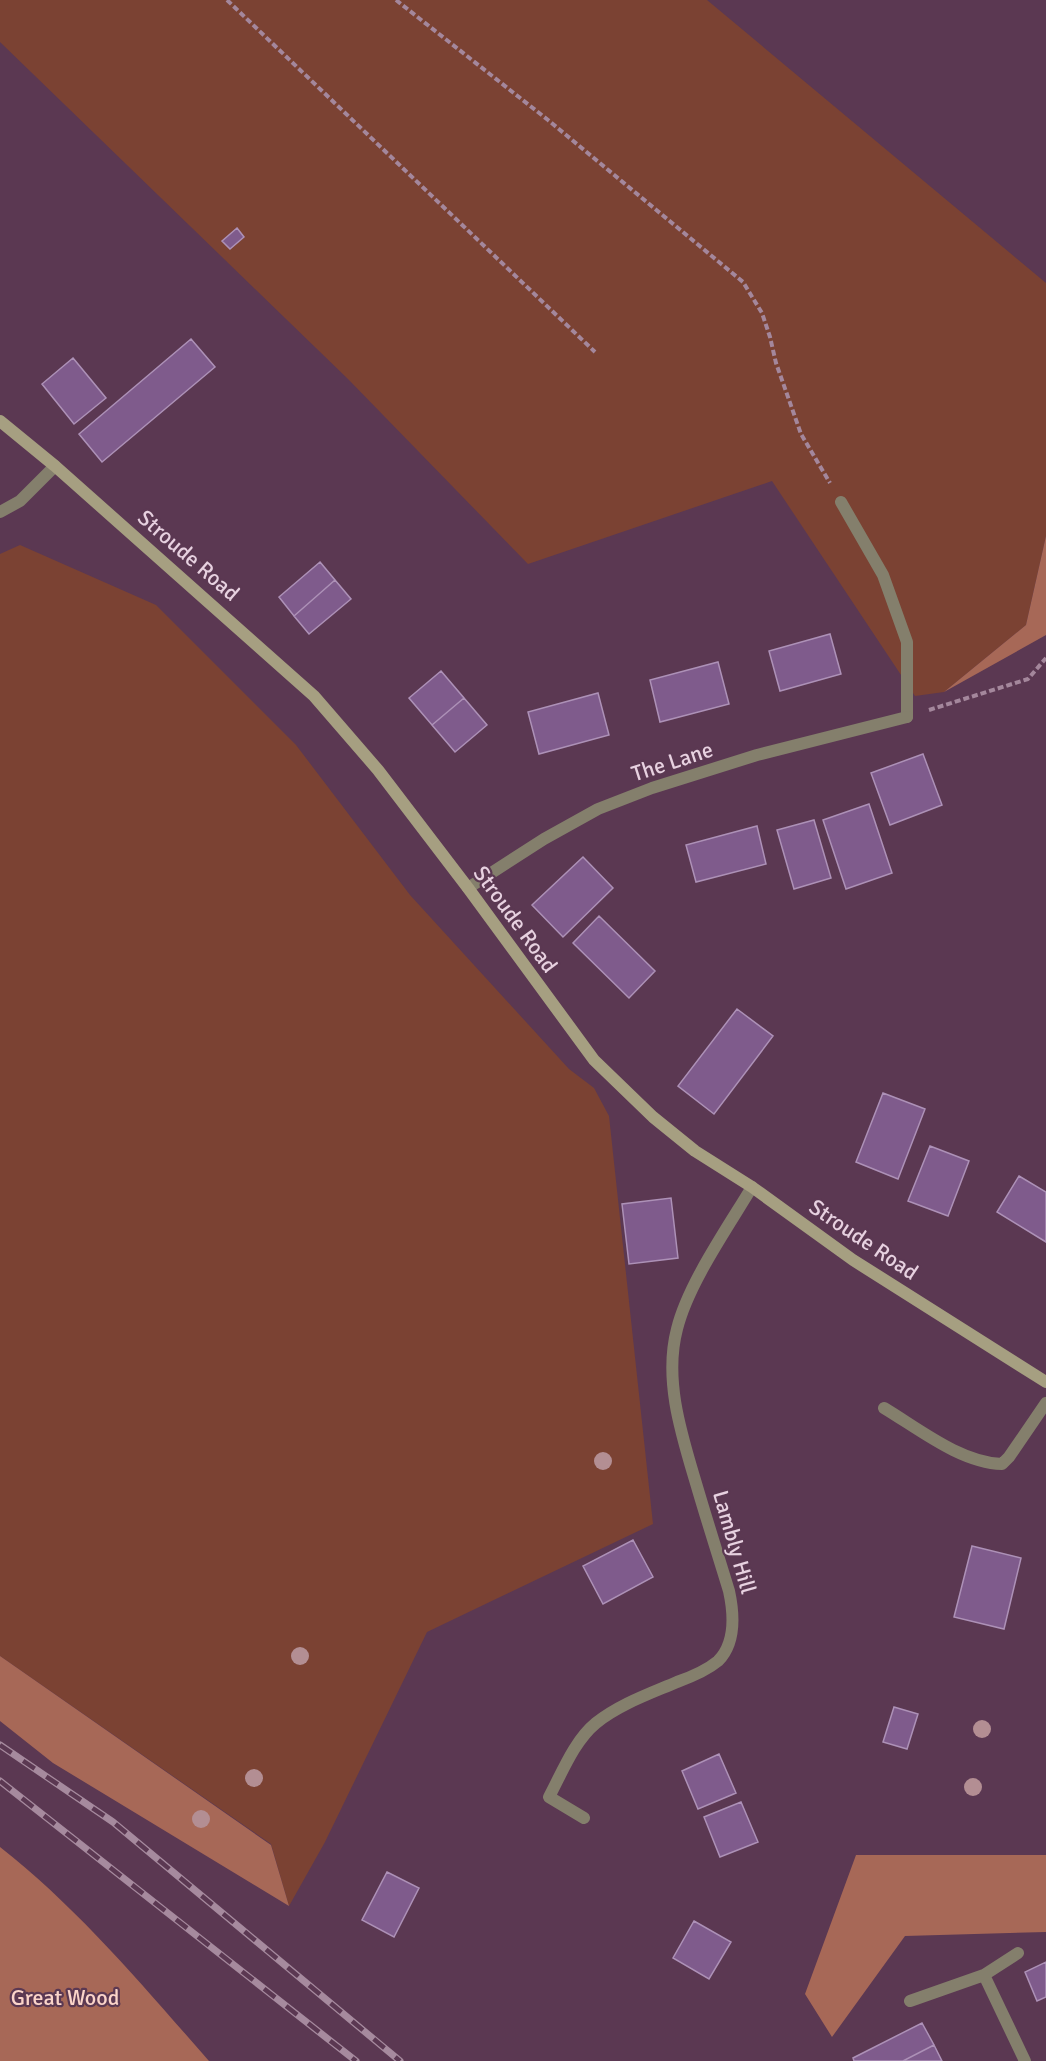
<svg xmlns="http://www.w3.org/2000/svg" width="1046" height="2061" font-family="Signika,sans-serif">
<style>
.green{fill:#7b4233}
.forest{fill:#a76857}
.building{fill:#7f5b8c;stroke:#ad91b7;stroke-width:1.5}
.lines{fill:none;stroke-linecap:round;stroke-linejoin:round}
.path{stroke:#a4879c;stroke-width:4;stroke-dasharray:6 3;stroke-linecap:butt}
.lane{stroke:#847f6c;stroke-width:12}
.street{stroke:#847f6c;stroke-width:12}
.secondary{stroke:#a69f81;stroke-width:12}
.rail-casing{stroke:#a68a9e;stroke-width:7}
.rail{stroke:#5b3852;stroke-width:4.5;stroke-dasharray:14;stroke-linecap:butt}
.tree{fill:#b38e93}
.labels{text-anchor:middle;stroke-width:4.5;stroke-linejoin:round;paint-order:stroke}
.street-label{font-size:22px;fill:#e7d1e0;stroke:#5b3852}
.park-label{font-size:22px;fill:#fbd4c9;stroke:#5b3852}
</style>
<rect width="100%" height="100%" fill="#5b3852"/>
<path class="green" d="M0,0h707l339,283v253l-20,89 -82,67 -29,4 -143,-215 -244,83 -180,-185 -348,-337z
M20,545l136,60 140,140 114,150 159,174 25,19 15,28 44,408 -226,108 -102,210 -36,64 -18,-62 -271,-188v-1102z"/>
<path class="forest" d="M1046,536v99l-102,57 82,-67z
M0,1656l271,189 18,61 -236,-143 -53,-42z
M0,1847c78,61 144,140 209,214h-209z
M856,1855h190v77l-141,4 -73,101 -27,-43z"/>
<path class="building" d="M237,228l7,9 -14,12 -8,-8z
M191,339l24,28 -113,95 -23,-28z
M73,358l33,40 -32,26 -32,-40z
M320,562l15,18 -41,36 -15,-19z
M335,580l16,19 -42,35 -15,-18z
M830,634l11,40 -61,17 -11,-40z
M718,662l11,42 -69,18 -10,-42z
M441,671l23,27 -32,27 -23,-27z
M598,693l11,42 -70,19 -11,-42z
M464,698l23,27 -32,27 -23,-27z
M923,754l19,51 -52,20 -19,-52z
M869,804l23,69 -46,16 -23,-69z
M814,820l17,58 -37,11 -17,-59z
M757,826l9,38 -70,18 -10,-37z
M583,857l30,31 -50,49 -31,-32z
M599,916l56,55 -26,27 -56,-55z
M737,1009l36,27 -59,78 -36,-28z
M883,1093l42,16 -27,70 -42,-17z
M930,1146l39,15 -21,55 -40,-15z
M1019,1176l27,16v50l-49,-30z
M671,1198l7,60 -49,6 -7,-60z
M633,1540l20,37 -50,27 -20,-38z
M972,1546l49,12 -17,71 -50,-12z
M894,1707l24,7 -11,35 -24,-7z
M719,1754l17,39 -38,16 -16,-38z
M741,1802l17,40 -38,15 -16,-40z
M387,1872l32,16 -25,49 -32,-17z
M694,1921l37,21 -22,37 -36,-21z
M1046,1962v35l-9,4 -12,-29z
M922,2023l12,22 -31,16h-49l-1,-3z
M934,2045l8,16h-39z"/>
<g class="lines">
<path class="path" d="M227,0l368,352
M396,0l152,120 195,162 19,31 8,24 6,26 25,71 29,49
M929,710l99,-31 18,-21"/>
<path class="lane" d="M841,502l42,73 24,67v75
M0,512l20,-11 35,-35
M884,1408c35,21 77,55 118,56l7,-7 37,-54"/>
<path class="street" d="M468,888l76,-49 54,-30 54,-21 105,-33 150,-38
M584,1818l-35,-21c13,-24 25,-56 47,-74 24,-19 53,-29 81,-41 14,-5 29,-11 41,-21 18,-18 16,-47 11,-70 -10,-33 -21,-67 -31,-101 -15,-51 -35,-108 -21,-161 11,-45 51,-102 75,-142
M984,1975l41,86
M910,2001l74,-26 34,-22"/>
<path class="secondary" d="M0,421l55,45 259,230 64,74 90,118 126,172 59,57 42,34 57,36 101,73 193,122"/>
<defs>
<path id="rail" d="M0,1745l113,77 287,239
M0,1781l356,280"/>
</defs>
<use href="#rail" class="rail-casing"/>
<use href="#rail" class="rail"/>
</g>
<g class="tree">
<circle cx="603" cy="1461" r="9"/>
<circle cx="300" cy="1656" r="9"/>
<circle cx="982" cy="1729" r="9"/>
<circle cx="254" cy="1778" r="9"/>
<circle cx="973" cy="1787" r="9"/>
<circle cx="201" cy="1819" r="9"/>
</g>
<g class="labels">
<g class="street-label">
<text transform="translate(189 555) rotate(41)" y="8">Stroude Road</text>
<text transform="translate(672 761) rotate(-18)" y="8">The Lane</text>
<text transform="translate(516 919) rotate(54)" y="8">Stroude Road</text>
<text transform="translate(864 1239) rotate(34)" y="8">Stroude Road</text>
<text transform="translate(735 1542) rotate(74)" y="8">Lambly Hill</text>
</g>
<g class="park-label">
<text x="65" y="2005">Great Wood</text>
</g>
</g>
</svg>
